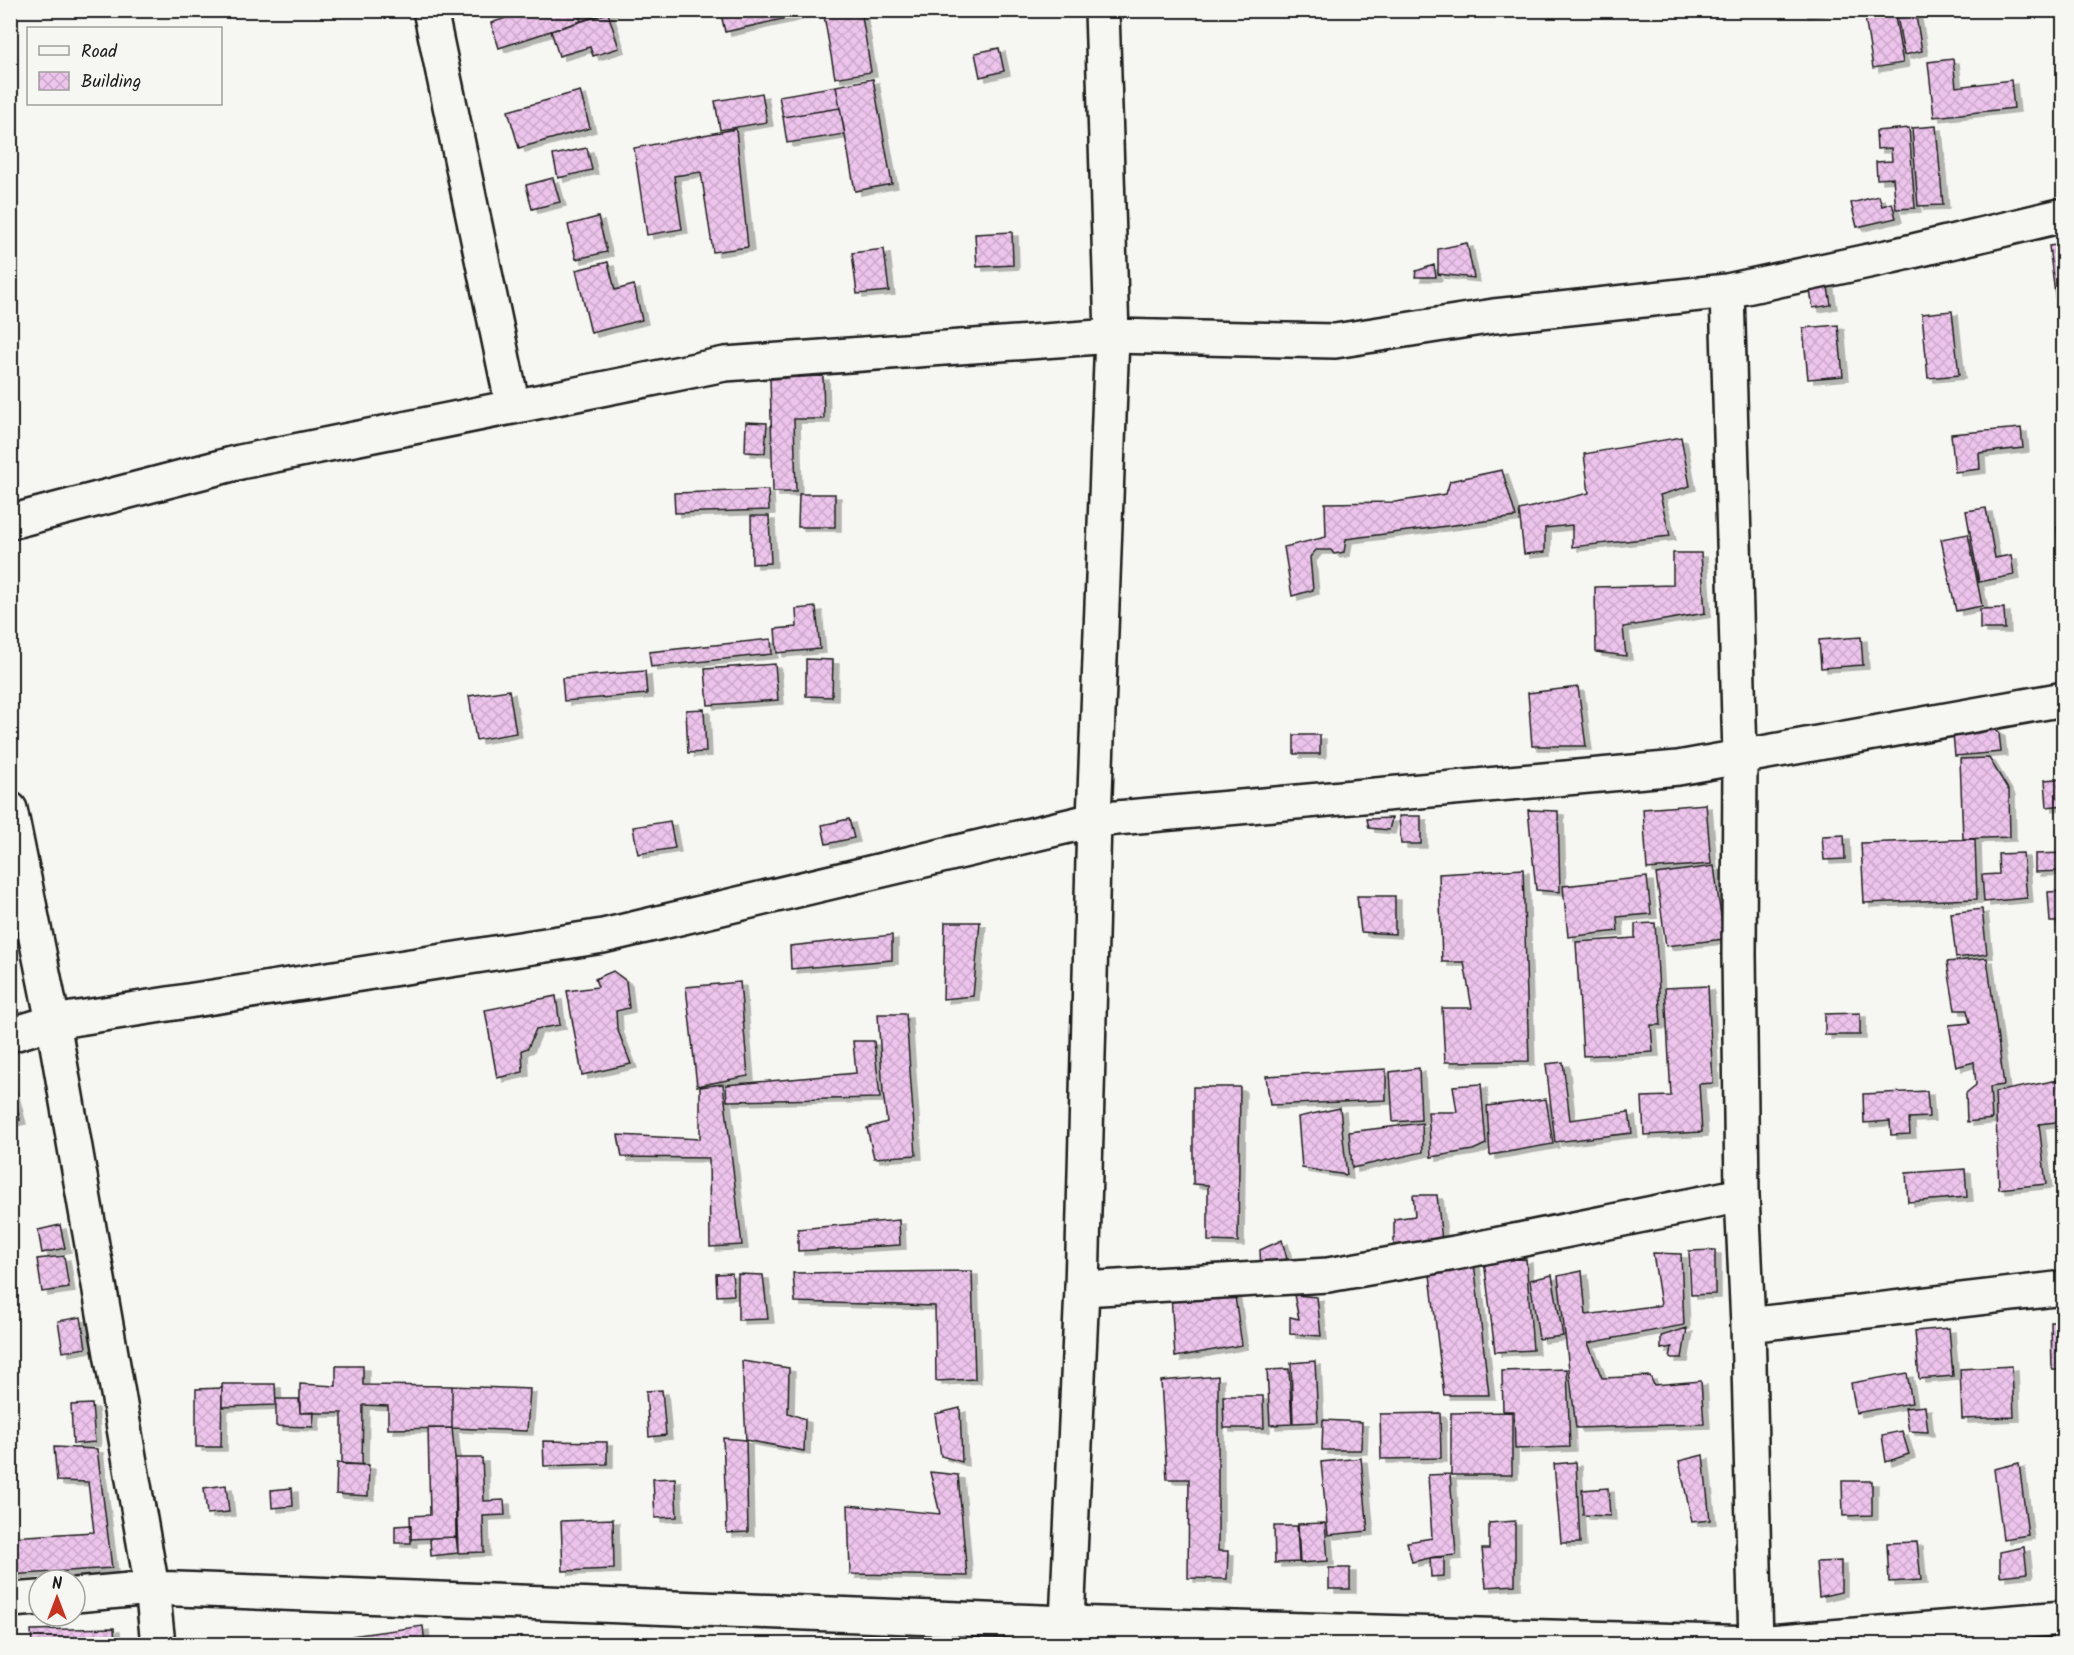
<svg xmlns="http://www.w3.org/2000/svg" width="2074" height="1655" font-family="Kalam,sans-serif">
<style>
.building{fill:url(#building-cross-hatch);stroke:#1c1c1c;stroke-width:1.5;filter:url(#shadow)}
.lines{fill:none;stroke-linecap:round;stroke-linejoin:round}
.minor-casing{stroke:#1c1c1c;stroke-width:38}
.tertiary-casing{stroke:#1c1c1c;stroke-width:38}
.minor{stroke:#f6f6f2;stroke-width:33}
.tertiary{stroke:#f6f6f2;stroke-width:33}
</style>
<defs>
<pattern id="building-cross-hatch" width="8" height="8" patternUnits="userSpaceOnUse" patternTransform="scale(1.5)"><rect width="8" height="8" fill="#edc4ec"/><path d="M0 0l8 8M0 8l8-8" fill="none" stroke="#cba8ca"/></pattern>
<filter id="shadow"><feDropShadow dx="6" dy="4" stdDeviation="0" flood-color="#0004"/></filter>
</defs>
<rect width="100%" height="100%" fill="#f6f6f2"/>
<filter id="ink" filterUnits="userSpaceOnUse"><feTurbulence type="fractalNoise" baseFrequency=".0167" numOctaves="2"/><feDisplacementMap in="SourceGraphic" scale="12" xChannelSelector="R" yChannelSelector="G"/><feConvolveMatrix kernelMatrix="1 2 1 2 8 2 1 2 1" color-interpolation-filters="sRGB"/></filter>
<g filter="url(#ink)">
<path class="building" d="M530,10h47l4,11 -82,27 -8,-25z
M577,10h38l-34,11z
M720,10h74l2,6 -71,16z
M823,10h38l10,62 -36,6z
M1801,10h33l-32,4z
M1864,10h30l9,53 -30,5z
M1896,10h19l7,41 -18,4z
M608,13l11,35 -26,8 -3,-9 -31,9 -8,-25z
M999,48l5,23 -24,6 -5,-24z
M1953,59l3,28 55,-7 3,28 -80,9 -6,-55z
M873,79l19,105 -37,7 -19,-105z
M836,86l4,22 -57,9 -4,-21z
M580,91l10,37 -71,20 -11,-37z
M762,93l5,29 -47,8 -5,-29z
M840,108l5,26 -58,9 -4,-26z
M1936,126l7,79 -25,1 -6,-78z
M1909,128l6,80 -19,1 -3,-31 -16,1 -1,-17 16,-1 -1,-13 -14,1 -1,-18z
M736,129l12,118 -35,5 -12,-80 -27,4 8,53 -35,6 -13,-87z
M587,148l5,22 -34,8 -5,-23z
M553,178l7,24 -28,7 -6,-24z
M1879,196l3,10 10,-3 4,15 -39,9 -6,-24z
M598,217l9,35 -31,7 -8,-34z
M1012,232l1,33 -36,2 -2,-33z
M1467,243l7,35 -36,-4v-25z
M2064,244v120l-15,-118z
M884,249l5,42 -32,3 -5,-41z
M608,262l7,28 19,-5 8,35 -51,13 -15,-63z
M1434,265l2,12h-21l1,-6z
M1827,281l4,24 -18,3 -4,-24z
M1952,311l7,64 -31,3 -6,-64z
M1838,325l5,51 -35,3 -5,-51z
M823,376l1,43h-30l2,73h-23l-3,-114z
M746,422l21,1 -2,30 -20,-1z
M2021,428l2,20 -44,5 1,16 -25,3 -4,-38z
M1681,437l9,49 -30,9 10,41 -98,11v-22l-27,3v24l-21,2 -5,-44 70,-17 -5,-39z
M1502,470l14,47 -170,22 -2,13 -10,2 -3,-4h-15l-6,7 3,33 -21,6 -8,-49 42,-10 -1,-34 70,-1 51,-8 4,-13z
M768,490l1,20 -94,3 -1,-20z
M799,494h36v33h-37z
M1986,508l9,50 16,-3 3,20 -35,7 -13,-71z
M751,516h18l2,47 -19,1z
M2064,526v27h-5l-2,-26z
M1968,534l14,72 -26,5 -15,-72z
M1673,553h28l4,60 -82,14 3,29 -30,-4 -1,-65 78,-2z
M816,607l4,42 -43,4 -2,-24 22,-2 -1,-18z
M2004,608l1,21h-25v-20z
M1861,637l2,28 -42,3 -2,-28z
M771,639l1,15 -121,13 -2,-15z
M806,659l27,1 -1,37 -26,-1z
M775,664l3,36 -70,5 -3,-36z
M645,671l2,23 -83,7 -2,-23z
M1578,687l8,59h-54l-4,-53z
M509,690l7,43 -40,7 -7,-44z
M704,709l2,43 -18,1 -2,-43z
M1980,719l19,14 2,19 -46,4 -3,-34z
M1294,735h26v19h-26z
M1989,758l20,33 1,46 -47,2 -3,-80z
M2064,778v27l-17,2 -2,-27z
M1706,804l5,60 -64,5 -4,-60z
M1528,810l30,1 2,81 -24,-2z
M1399,816h22v28h-20z
M1392,818l-3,12 -20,-2 -2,-9z
M849,819l5,19 -28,6 -4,-19z
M670,821l5,27 -37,6 -5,-27z
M1844,835l1,24 -21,1 -2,-24z
M1975,839l2,60 -113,4 -3,-60z
M2023,853l4,45 -43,4 -2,-27 17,-1 -1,-20z
M2064,853v18l-29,1v-18z
M1714,866l10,73 -58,7 -10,-72z
M1523,869l6,192 -84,1 -3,-54h30l-8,-46h-22l-3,-88z
M1647,877l4,37 -34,3 1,14 -50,6 -5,-51z
M2064,891v31h-14l-2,-30z
M1357,896h38v38l-34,-2z
M1982,909l5,45 -31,4 -5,-45z
M945,922h35l-7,74 -30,3z
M1655,923l6,102h-10l2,27 -70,4 -7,-114 59,-4v-14z
M892,935v25l-101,9 -1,-23z
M1987,958l17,127 -14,2 2,32 -25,3 -1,-29 10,-8 -2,-23 -18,5 -7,-42 21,-2 -3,-13h-12l-8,-48z
M613,971l13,10 3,27 -13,3 1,17 14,36 -49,11 -15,-84 31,-4 -3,-8z
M740,982l8,94 -51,10 -11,-99z
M1708,986l5,97 -14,1 3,48 -58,3 -2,-38 29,-1 -6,-108z
M556,996l4,29 -24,4 -8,19 -6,2 1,22 -26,6 -12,-68z
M1860,1013v22h-35v-21z
M878,1014h28l10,141 -42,3 -7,-30 20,-6 -4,-29z
M853,1041h21l6,57 -153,3 -1,-16 130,-12z
M1563,1062l7,58 59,-8 3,21 -77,9 -9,-78z
M1419,1068l2,52 -28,2 -3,-50z
M1386,1069v31l-116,5 -4,-29z
M2064,1079v42l-25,3 7,60 -47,5 -4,-97z
M10,1082l10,38 -10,2z
M723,1084l19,161 -32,2 -1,-89 -87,-1 -4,-22 82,4v-52z
M1481,1084l5,60 -13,6 -42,7 -3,-45h29l-4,-26z
M1193,1087h47l-2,155 -30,-1v-56l-15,-1z
M1927,1091l2,26 -20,1 1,16 -19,1 -1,-14 -26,2 -1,-29z
M1546,1099l7,45 -63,11 -3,-49z
M1340,1108l7,67 -45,-7 -4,-51z
M1422,1123l1,29 -71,16 -3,-36z
M1965,1169l2,28 -59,5 -2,-29z
M1413,1195h24l5,46 -48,4v-26l21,-3z
M899,1220l1,25 -102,6v-22z
M60,1225l5,23 -23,5 -4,-23z
M1282,1240l7,27 -28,2 -1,-19z
M1715,1250v44l-24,1 -2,-44z
M1653,1253l28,1 3,71 -96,18 14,35 48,-2 4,9 47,-4 3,43 -128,4 -18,-152 24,-5 4,44 75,-10z
M64,1256l5,32 -27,4 -5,-33z
M1526,1259l7,91 -38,2 -11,-92z
M1474,1262l15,133h-45l-15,-129z
M972,1271l3,108 -39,2 -1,-75 -140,-4 -2,-29z
M732,1273l2,22 -17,1 -1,-22z
M738,1274l25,1 5,44 -30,1z
M1552,1275l11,61 -24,3 -9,-59z
M1234,1290l8,55 -67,12 -4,-62z
M1294,1295l23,2 4,39 -31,-2v-17l9,2z
M81,1317l5,31 -23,4 -5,-31z
M2051,1322h13v48h-12z
M1687,1328l-5,30h-12l2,-11 -11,2v-13z
M1949,1328l4,48 -34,3 -4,-48z
M742,1361l47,7 -1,45 17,6 -1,32 -58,-11z
M1315,1361l3,61 -25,1 -2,-60z
M336,1366h27v19l89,1v42l-64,1v-23l-25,-1 -1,60 -20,-1v-51h-42v-29l36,2z
M2012,1366l2,51 -52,2 -2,-50z
M1289,1369l3,55 -22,1 -3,-55z
M1567,1369l3,78 -55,2 -1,-38h-11l-1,-40z
M1907,1373l5,30 -56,10 -5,-30z
M1218,1376v175h10l-1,28 -39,-1 1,-99h-22l-6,-98z
M222,1384h53l1,21 -54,2z
M452,1386l78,3 -3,42 -75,-3z
M222,1388l-1,59h-25v-58z
M662,1390l4,45 -17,2 -3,-46z
M1223,1396h40l1,32h-40z
M276,1399h23l1,14 14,-1 -1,15 -37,-1z
M92,1404l3,38 -22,2 -2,-39z
M1925,1406l3,26 -19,-1 -4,-23z
M960,1408l2,54 -21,-6 -6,-42z
M1512,1412v63h-61v-62z
M1440,1413l1,45 -60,1 -1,-45z
M1323,1420l39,2 -1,28h-39z
M428,1428h24l3,30 1,79 -45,2 -1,-23 20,-1z
M1902,1431l7,23 -23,8 -4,-27z
M723,1438l23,2 2,92 -21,1z
M543,1441l64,1v22l-63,2z
M54,1447l43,2 15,119 -102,7v-38l84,-5 -6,-50 -31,-1z
M1703,1455l7,65 -18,2 -13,-61z
M455,1458h27l2,43 20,-1 1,15 -22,1 1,36 -26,1z
M1361,1458l7,73 -40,4 -7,-73z
M1576,1462l4,81h-19l-7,-79z
M337,1463l32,2 -1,31 -32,-2z
M2019,1463l9,72 -25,4 -9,-70z
M930,1472l28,3 9,101 -117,-2 -2,-69 92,9z
M1450,1474l6,81 -22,2 -22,5 -5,-20 25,-4 -4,-63z
M675,1478l2,39 -22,1 -2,-39z
M1842,1481h30v34l-29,1z
M226,1485l3,27 -22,2 -3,-26z
M292,1488l1,18 -21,2 -1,-18z
M1608,1488l2,28 -27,-1 -1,-25z
M613,1519l1,50 -51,2 -2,-50z
M1515,1521v64l-29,2 -4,-38h7v-26z
M1325,1523l3,38 -28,2 -2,-39z
M411,1525v18h-16v-17z
M1274,1526h23l2,36 -24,1z
M456,1537l2,16 -27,3 -1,-18z
M1917,1542l4,38 -32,2 -2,-39z
M2024,1547l3,26 -27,3v-24z
M1444,1557v19l-13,1 -1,-19z
M1841,1561v31l-22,5 -3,-35z
M1329,1568h21v21h-21z
M423,1626l2,18h-72l-1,-8z
M114,1628l1,16h-83l-1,-14z"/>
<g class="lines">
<defs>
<path id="minor" d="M430,10l83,397
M1102,10l10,326
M1727,291l13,465 -1,198 3,241 6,130 8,319
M10,522l230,-60 485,-98 387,-28 223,5 159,-25 233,-25 165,-35 172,-41
M10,809l43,213 99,566 6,56
M10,1035l43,-13 550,-86 491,-116 584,-52 386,-69
M1082,1289l246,-14 127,-22 287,-58
M1748,1325l316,-37
M75,1595l77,-7 915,35 689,20 308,-25
M10,1600l29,-2"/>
<path id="tertiary" d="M1066,1644l16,-355 12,-469 18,-484"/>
</defs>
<use href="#minor" class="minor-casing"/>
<use href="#tertiary" class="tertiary-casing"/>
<use href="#minor" class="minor"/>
<use href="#tertiary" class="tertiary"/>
</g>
</g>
<rect width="2074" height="1655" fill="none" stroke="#f6f6f2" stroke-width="36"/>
<rect x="18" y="18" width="2038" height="1619" fill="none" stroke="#1c1c1c" stroke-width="2" filter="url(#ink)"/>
<rect x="27" y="27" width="195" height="78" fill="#f6f6f2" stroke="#9f9f9c" stroke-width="1.5"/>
<rect x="39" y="46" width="30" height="9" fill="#f6f6f2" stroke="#9f9f9c" stroke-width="1.5"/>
<text x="81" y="57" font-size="18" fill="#1c1c1c">Road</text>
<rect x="39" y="72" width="30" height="18" fill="url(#building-cross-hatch)" stroke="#9f9f9c" stroke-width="1.5"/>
<text x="81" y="87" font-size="18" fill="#1c1c1c">Building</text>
<g transform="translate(57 1598)"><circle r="28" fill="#f6f6f2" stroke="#9f9f9c" stroke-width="1.5"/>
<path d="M0-4.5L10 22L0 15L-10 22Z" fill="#c8321e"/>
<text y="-9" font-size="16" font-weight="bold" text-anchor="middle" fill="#1c1c1c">N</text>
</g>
</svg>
